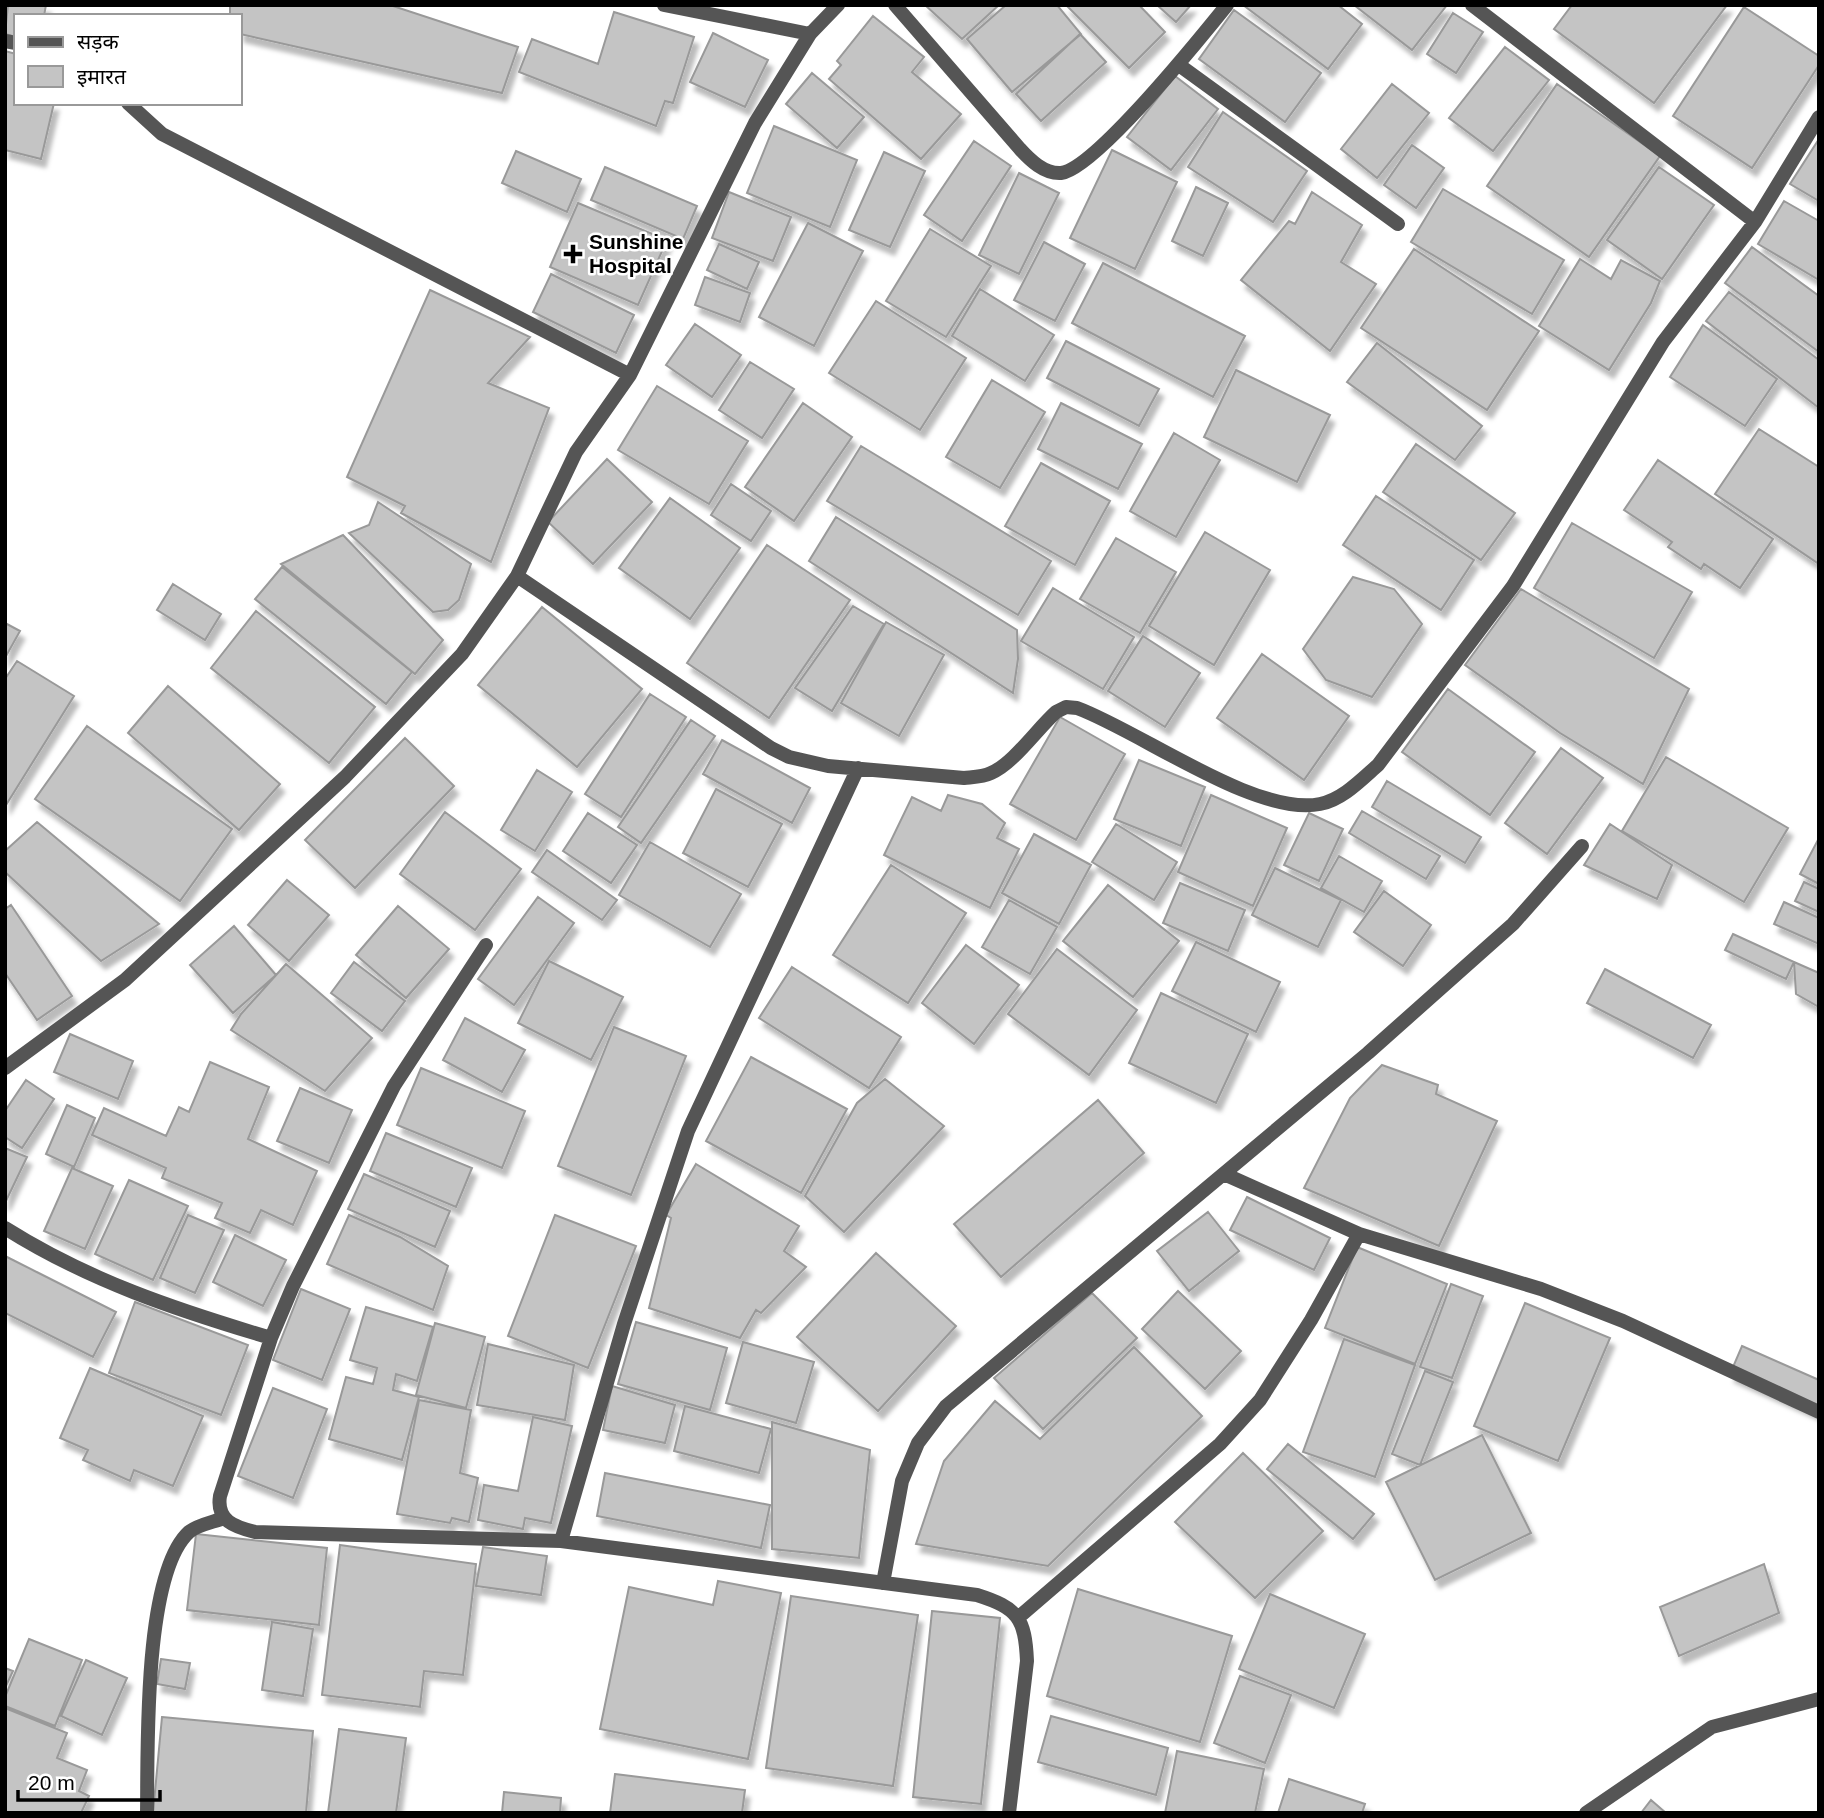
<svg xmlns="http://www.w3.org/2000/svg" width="1824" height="1818" font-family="Arial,'Noto Sans Devanagari',sans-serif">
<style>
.building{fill:#c4c4c4;stroke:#999;stroke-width:2;filter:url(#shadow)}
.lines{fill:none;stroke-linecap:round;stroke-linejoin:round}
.minor{stroke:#555;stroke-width:14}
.poi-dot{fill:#000;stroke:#fff;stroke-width:2.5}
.labels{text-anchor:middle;stroke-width:5;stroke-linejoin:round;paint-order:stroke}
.poi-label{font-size:21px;font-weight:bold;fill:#000;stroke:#fff;text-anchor:start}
</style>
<defs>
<filter id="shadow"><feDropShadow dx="4.5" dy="8" stdDeviation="2" flood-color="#0004"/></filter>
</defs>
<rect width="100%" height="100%" fill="#fff"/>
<path class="building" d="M8,5h38l-2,11h-28v21l-11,-3z
M230,5h160l128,42 -16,46 -262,-59v-18h-10z
M925,5h74l-37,34z
M1006,5h51l24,29 -69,58 -45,-53z
M1066,5h73l26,27 -36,36z
M1157,5h34l-15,17z
M1243,5h95l24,19 -34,45z
M1354,5h93l-35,45z
M1572,5h155l-73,98 -100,-74z
M1744,7l75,49v9l-67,103 -79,-52z
M1234,10l87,63 -36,49 -86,-63z
M614,12l80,25 -21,66 -8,-2 -9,25 -137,-54 13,-33 66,25z
M1453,13l30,19 -27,41 -29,-19z
M873,16l51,41 -12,15 49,42 -40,45 -92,-80 12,-14 -4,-4z
M713,33l55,27 -23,47 -55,-25z
M1080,34l26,28 -65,59 -25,-27z
M1505,47l44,33 -56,71 -44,-33z
M5,51l11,3v49h38l-13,56 -36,-9z
M812,73l52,44 -27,31 -51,-44z
M1175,76l43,33 -47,61 -44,-33z
M1392,84l37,29 -52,65 -36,-29z
M1557,84l103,72 -71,101 -102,-71z
M1223,112l84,59 -34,51 -85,-55z
M774,126l83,34 -27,67 -83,-34z
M1819,139v62l-29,-17z
M974,141l37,25 -49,75 -38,-26z
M1412,145l32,23 -28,40 -32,-23z
M1112,150l65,32 -42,87 -65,-31z
M516,151l65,28 -14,33 -65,-29z
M884,152l41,19 -35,76 -41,-17z
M605,167l92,39 -14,33 -92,-39z
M1659,167l55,38 -52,74 -55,-39z
M1019,173l40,20 -40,81 -40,-19z
M1196,187l32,16 -25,53 -31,-15z
M1443,189l121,71 -32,54 -121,-72z
M729,192l62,25 -18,44 -61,-23z
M1312,192l50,33 -21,37 35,22 -46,67 -89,-71 48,-59 6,3z
M1784,201l35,20v59l-61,-36z
M578,203l89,37 -29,65 -88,-38z
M808,223l55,28 -49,95 -55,-29z
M930,229l61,37 -45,71 -60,-36z
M1044,242l41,22 -30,57 -41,-21z
M719,244l40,18 -12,27 -40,-19z
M1752,247l67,49v56l-94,-69z
M1414,249l125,82 -52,79 -126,-82z
M1580,259l31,20 10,-19 39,21 -9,22 -42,67 -70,-44z
M1103,263l142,73 -32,61 -141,-74z
M551,274l83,41 -18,38 -83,-41z
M705,277l45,16 -10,29 -45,-17z
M980,289l74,46 -29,46 -73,-45z
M430,290l100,47 -42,46 61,25 -58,154 -90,-49 4,-7 -58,-29z
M1729,292l90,68v48l-113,-87z
M876,301l90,57 -46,72 -91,-57z
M695,324l46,31 -29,42 -46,-32z
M1703,325l74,54 -32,47 -75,-49z
M1066,341l93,48 -20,37 -92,-48z
M1377,343l105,83 -27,34 -108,-78z
M750,362l44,27 -32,49 -43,-28z
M1236,370l94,45 -33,67 -93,-45z
M992,380l53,32 -45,76 -54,-31z
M657,386l91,55 -39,63 -91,-54z
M803,403l49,34 -58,84 -49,-34z
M1061,403l81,41 -24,45 -80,-40z
M1759,429l60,38v97l-104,-70z
M1174,433l46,27 -44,77 -46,-26z
M1416,444l99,69 -34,47 -98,-68z
M861,446l190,115 -33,54 -191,-114z
M607,459l45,43 -59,62 -45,-42z
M1658,460l115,79 -33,49 -36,-24 -3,5 -33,-22 4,-5 -48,-32z
M1041,463l69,38 -35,64 -70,-39z
M731,484l40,27 -20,30 -40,-26z
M1376,496l98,64 -33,50 -98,-65z
M670,498l70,50 -50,71 -71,-51z
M378,502l93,62 -12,36 -11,10 -15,2 -84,-79 20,-8z
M836,517l181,113 1,29 -5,34 -204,-132z
M1572,523l120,69 -38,66 -120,-70z
M1205,532l65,38 -56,95 -65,-39z
M343,535l100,105 -28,34 -134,-110z
M1116,538l60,34 -36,61 -60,-34z
M767,545l83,55 -81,118 -82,-55z
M282,567l130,105 -26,32 -131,-105z
M1353,577l41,12 28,35 -50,73 -46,-17 -23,-31z
M173,584l48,30 -16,26 -48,-30z
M1053,588l81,49 -31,52 -82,-48z
M1521,589l168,100 -46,95 -83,-51 -95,-68z
M853,606l31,18 -52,87 -37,-23z
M542,607l100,82 -65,78 -99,-82z
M256,611l119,96 -46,56 -118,-95z
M886,622l58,33 -45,81 -58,-33z
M5,623l15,8 -15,27z
M1143,636l57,37 -35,54 -57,-36z
M1262,654l87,62 -45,64 -87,-62z
M17,661l57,35 -68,109 -1,-126z
M168,686l112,98 -41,46 -111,-97z
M1448,689l87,63 -45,63 -88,-63z
M650,694l36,23 -65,100 -36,-23z
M1060,717l65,37 -49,86 -66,-36z
M691,720l24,16 -74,107 -23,-16z
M87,726l145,103 -52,72 -145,-102z
M405,738l49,48 -99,102 -50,-48z
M722,740l88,48 -18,35 -89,-49z
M1561,748l42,30 -56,76 -42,-31z
M1666,757l122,71 -44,74 -122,-71z
M1139,760l66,27 -24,59 -67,-27z
M537,770l35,22 -37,59 -34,-21z
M1387,781l94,56 -16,26 -93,-56z
M716,789l66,35 -34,63 -65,-34z
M948,795l34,9 23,19 -8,15 22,11 -29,59 -106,-53 28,-58 29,14z
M1211,795l76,33 -34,78 -75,-34z
M1362,811l78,45 -14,23 -77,-46z
M445,812l76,57 -46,61 -75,-56z
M588,813l49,32 -26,38 -48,-32z
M1309,813l34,16 -24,52 -35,-16z
M37,822l122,102 -58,37 -96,-89v-21z
M1116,824l61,38 -23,38 -62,-38z
M1610,824l62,41 -15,34 -73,-34z
M1034,834l57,31 -32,59 -57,-31z
M1819,838v46l-19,-10z
M650,842l91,52 -31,53 -91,-52z
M547,850l70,50 -15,20 -70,-48z
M1339,856l43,25 -18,31 -43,-24z
M891,865l75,48 -58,90 -75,-48z
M1275,868l66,32 -23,47 -66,-32z
M287,880l42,35 -40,46 -41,-36z
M1804,882l15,7v23l-24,-11z
M1180,883l65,27 -17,41 -65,-28z
M1108,885l71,56 -46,56 -70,-56z
M1384,891l47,34 -28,41 -49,-34z
M538,897l36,26 -60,82 -36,-26z
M1009,900l48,27 -27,47 -48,-27z
M1784,902l35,16v26l-45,-20z
M11,905l61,91 -35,24 -32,-47v-64z
M398,906l51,43 -43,49 -50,-43z
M234,926l42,49 -43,38 -43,-48z
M1733,934l61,28 -8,17 -61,-29z
M1196,942l84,40 -24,50 -84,-41z
M966,945l53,40 -45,59 -52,-41z
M1057,949l80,61 -48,65 -81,-61z
M549,961l74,36 -32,63 -73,-37z
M354,962l51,39 -23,30 -51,-38z
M1794,962l25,11v34l-23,-13z
M286,964l86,74 -47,53 -94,-61 10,-16z
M792,967l109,70 -32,51 -110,-70z
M1605,969l106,56 -18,33 -106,-55z
M1161,993l87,41 -32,69 -87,-40z
M465,1018l60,32 -23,42 -59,-32z
M614,1027l72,29 -55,139 -73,-29z
M70,1034l63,27 -15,38 -64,-27z
M751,1057l96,52 -46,84 -95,-52z
M210,1062l59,25 -21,52 69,32 -24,54 -32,-15 -11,23 -35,-15 7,-15 -60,-25 4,-10 -74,-33 12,-27 62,28 13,-29 10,5z
M1382,1065l56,20 -2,9 61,27 -58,125 -135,-58 46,-90z
M421,1068l104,43 -23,57 -105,-43z
M885,1079l59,47 -100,106 -39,-36 52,-93z
M26,1080l28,19 -32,49 -17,-11v-26z
M300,1088l52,22 -23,53 -52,-22z
M1098,1100l46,53 -143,124 -47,-53z
M67,1105l28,13 -21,49 -28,-13z
M386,1133l86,35 -16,39 -86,-36z
M5,1148l22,9 -22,46z
M696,1164l103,62 -15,25 22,16 -45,46 -5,-3 -16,28 -91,-30 22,-90 -5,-3z
M72,1168l41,18 -28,63 -41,-18z
M364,1174l86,37 -15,36 -87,-38z
M129,1180l59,26 -35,74 -58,-26z
M1247,1197l83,41 -16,32 -84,-40z
M1208,1212l31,39 -50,40 -32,-40z
M188,1215l36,15 -29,63 -35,-15z
M349,1215l51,22 48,29 -15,44 -106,-46z
M555,1215l81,31 -48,122 -80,-32z
M235,1235l51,25 -23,46 -50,-24z
M1357,1247l90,37 -32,80 -90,-36z
M876,1253l80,73 -78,85 -81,-74z
M5,1256l111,56 -23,45 -88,-44z
M1451,1284l32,12 -31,82 -32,-11z
M301,1289l49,20 -28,71 -49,-20z
M1178,1291l63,60 -36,38 -63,-60z
M1092,1293l45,45 -94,91 -49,-51z
M135,1302l113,43 -27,70 -112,-42z
M1525,1303l85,35 -52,123 -84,-35z
M366,1307l67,20 -16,54 -21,-7 -3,16 26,7 -17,63 -73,-21 17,-62 27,7 4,-16 -27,-8z
M636,1322l91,26 -17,62 -92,-26z
M435,1323l50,14 -19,71 -50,-13z
M1344,1339l71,26 -40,112 -72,-25z
M743,1342l71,20 -18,61 -70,-20z
M488,1344l86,21 -9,55 -88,-15z
M1742,1346l77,34v34l-89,-40z
M1134,1347l68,69 -154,150 -132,-22 28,-83 51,-60 45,38z
M90,1368l113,48 -30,70 -39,-16 -4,11 -47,-21 5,-10 -28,-12z
M1425,1371l28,11 -33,83 -28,-11z
M612,1386l63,19 -10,38 -62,-13z
M273,1388l54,21 -34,89 -55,-22z
M419,1400l52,10 -11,63 18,5 -9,44 -17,-4 -2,5 -53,-9z
M685,1406l86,23 -12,44 -85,-22z
M533,1417l39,9 -21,97 -26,-5 -2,11 -45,-9 6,-35 34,6z
M772,1422l98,28 -11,108 -87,-9z
M1482,1435l49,98 -96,47 -49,-98z
M1288,1444l86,70 -21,25 -86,-70z
M1243,1453l80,78 -68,67 -80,-76z
M605,1473l165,32 -9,43 -164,-32z
M196,1534l131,14 -8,77 -132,-15z
M340,1545l136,19 -13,111 -39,-4 -4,36 -98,-12z
M483,1547l64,9 -6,39 -65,-9z
M1764,1564l15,49 -100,43 -19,-49z
M718,1581l63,12 -33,166 -148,-30 29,-142 84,18z
M1078,1589l154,47 -32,106 -153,-46z
M1270,1594l95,40 -31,74 -95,-39z
M791,1596l127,19 -25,171 -127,-18z
M932,1611l68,7 -19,186 -68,-7z
M272,1622l41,7 -10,67 -41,-6z
M29,1639l53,21 -27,66 -50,-20v-9z
M161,1659l29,4 -5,26 -28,-5z
M86,1660l41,18 -25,57 -41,-19z
M5,1668l8,3 -8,17z
M1240,1676l51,19 -26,68 -51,-20z
M5,1708l62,25 -10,25 30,12 -8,21 10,5 -8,17h-76z
M1051,1716l117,32 -12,47 -118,-33z
M162,1717l151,14 -7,82h-153z
M339,1729l67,9 -10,75h-68z
M1177,1751l87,18 -9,44h-90z
M615,1774l130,16 -3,23h-132z
M1289,1779l76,25 -3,9h-84z
M504,1792l57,6 -1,15h-58z
M1651,1800l15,13h-25z"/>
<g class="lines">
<path class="minor" d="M664,5l146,29
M895,5l125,144c10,11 24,25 41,24 34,-4 141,-137 166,-168
M1472,5l283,217
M5,41l11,2
M1179,65l219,159
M128,103l34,31 468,241
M517,576l254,172 18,9 39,9 136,12c9,-1 19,-1 27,-5 22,-9 46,-44 65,-61l10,-5 11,1c63,23 179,109 243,96 22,-4 41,-24 58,-39l135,-179 150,-244 92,-120 64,-105
M486,945l-92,141 -101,200 -22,52 -51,158c-4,25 15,31 35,36l306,9 416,54c41,13 48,23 50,66l-18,152
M5,1068l120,-88 220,-203 117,-123 55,-78 59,-124 54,-77 125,-252 55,-89 28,-29
M1224,1174l135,60 182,55 82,32 196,91
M5,1228c84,53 172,82 266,110
M561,1541l63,-217 64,-193 170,-363
M883,1583l19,-102 16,-38 28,-37 422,-353 145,-129 69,-78
M1019,1617l201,-173 40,-44 51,-80 48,-86
M147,1813c1,-62 -4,-239 42,-281 8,-7 25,-10 35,-14
M1586,1813l126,-86 107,-28"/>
</g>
<path class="poi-dot" d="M569.5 243.5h7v7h7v7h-7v7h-7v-7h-7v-7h7z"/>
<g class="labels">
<g class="poi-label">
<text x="589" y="249">Sunshine<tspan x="589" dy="24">Hospital</tspan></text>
</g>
</g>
<rect width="1824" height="1818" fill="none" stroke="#000000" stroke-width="14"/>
<rect x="14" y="14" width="228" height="91" fill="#ffffff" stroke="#999999" stroke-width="2"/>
<rect x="28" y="37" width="35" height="10" fill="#555555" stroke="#999999" stroke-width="2"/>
<text x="77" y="49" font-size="21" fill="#000000">सड़क</text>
<rect x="28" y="66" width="35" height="21" fill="#c4c4c4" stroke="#999999" stroke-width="2"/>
<text x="77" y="84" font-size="21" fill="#000000">इमारत</text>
<path d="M18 1790v10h142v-10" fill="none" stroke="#000000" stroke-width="3.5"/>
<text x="28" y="1790" font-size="21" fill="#000000" stroke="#ffffff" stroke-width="5" paint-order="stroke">20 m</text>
</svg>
